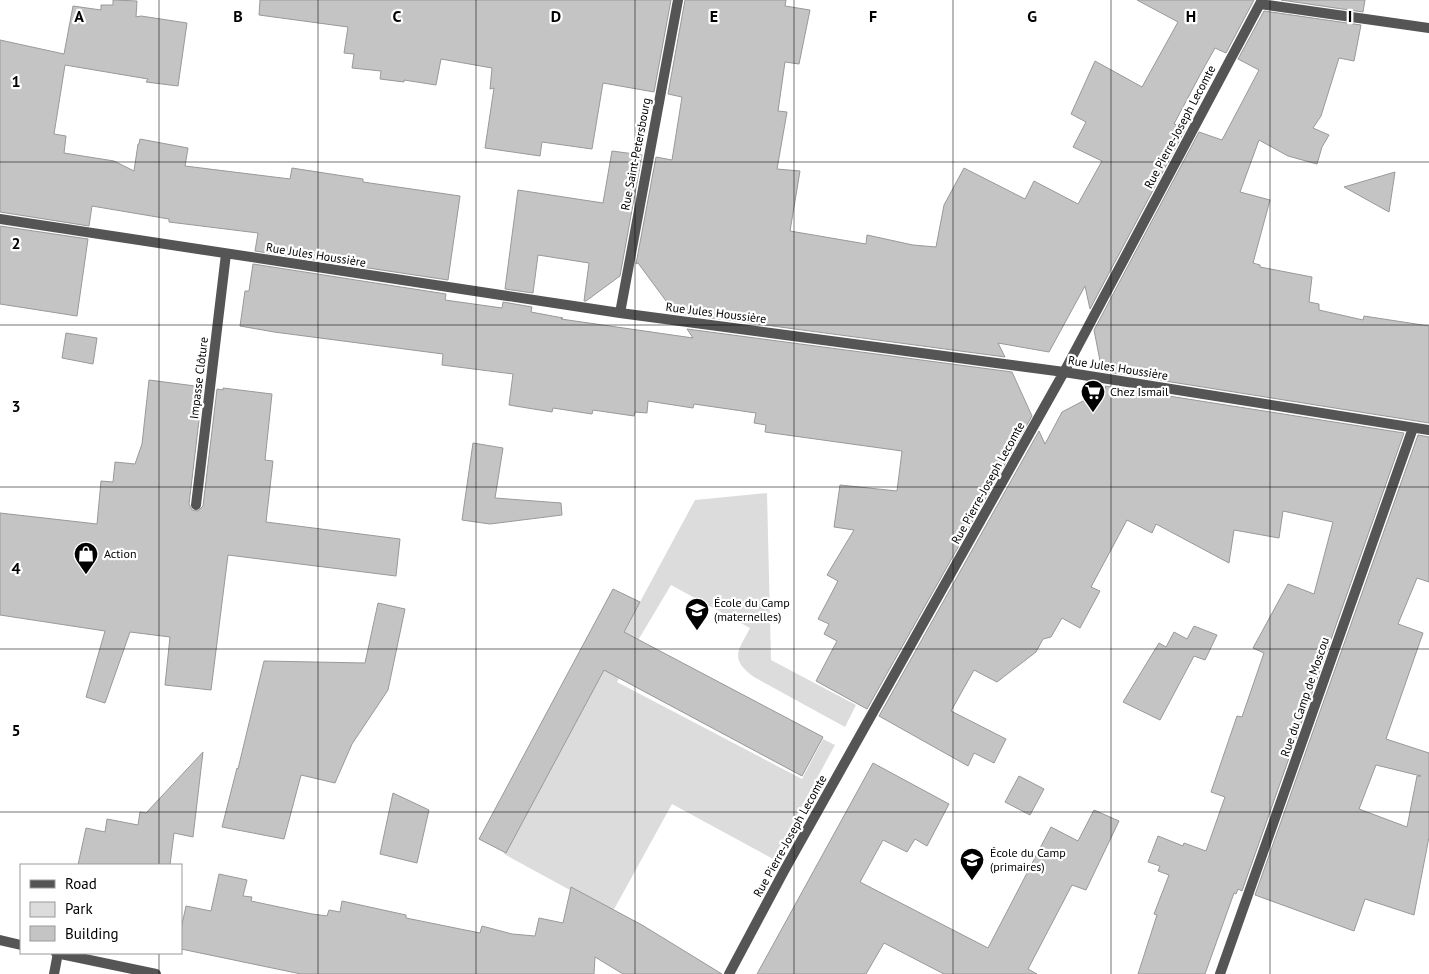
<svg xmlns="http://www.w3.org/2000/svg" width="1429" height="974" font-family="'PT Sans',sans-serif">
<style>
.green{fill:#dcdcdc}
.building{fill:#c4c4c4;stroke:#999;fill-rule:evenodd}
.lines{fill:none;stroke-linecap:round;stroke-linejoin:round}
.street{stroke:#555;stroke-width:10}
.grid{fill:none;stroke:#000;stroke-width:1;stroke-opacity:0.55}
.labels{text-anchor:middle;stroke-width:4.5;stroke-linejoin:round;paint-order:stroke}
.street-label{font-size:12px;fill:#000;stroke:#fff}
.poi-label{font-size:12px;fill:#000;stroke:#fff;text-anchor:start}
.grid-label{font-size:16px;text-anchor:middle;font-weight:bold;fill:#000;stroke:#fff;stroke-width:4.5;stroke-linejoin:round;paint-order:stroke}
</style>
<rect width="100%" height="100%" fill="#fff"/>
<path class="green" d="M767,493l4,167 85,45 -11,22 -91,-50c-25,-18 -16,-26 -4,-49l-79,-43 -34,57 -20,40 185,97 21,-40 12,6 -62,114 -101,-55 -60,109 -108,-59 191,-354z"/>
<path class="building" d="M113,0l24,1 -1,16 5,-1 46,7 -9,63 -32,-4 2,-3 -83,-14 -11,69 12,2 -2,17 50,8 20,10 4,-27h1l1,-5 48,9 -3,18 105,13 2,-11 71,11v3l97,14 -12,84 -193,-29 3,-18 -89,-11v-3l-77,-13 -3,20 -89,-14v-172l64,14 9,-48 28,4v-5h12z
M260,0h411l-17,92 -51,-9 -11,66 -50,-7 -2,14 -55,-8 9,-60 -4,1 2,-21 -51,-9 -5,26 -32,-5v2l-24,-3 1,-8 -29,-3 2,-14 -10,-1 4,-26 -89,-12z
M685,0h101l-1,6 25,4 -11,54 -14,-2 -7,49 9,1 -10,57 23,2 -10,60 76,13 1,-9 46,10 23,2 8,-42 20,-37 61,31 9,-18 44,23 24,-43 -29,-14 13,-25 -15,-8 24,-53 47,26 36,-65 -41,-22h117l-28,53 -11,-5 -14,25 -27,51 12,4 -96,181 -5,-23 -36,66 -51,-9 7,14 -330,-44 -37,-50 -2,1 20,-107 16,3 10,-63 -14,-3z
M1281,0h84l-2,12z
M1264,11l97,14 -7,36 -15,-3 -18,58 -8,12 16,7 -7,12 -5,17 -29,-8 -29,-16 -19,52 30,8 -17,63 7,2v2l52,10 -3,25 10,2v6l44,10 1,-4 65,10v97l-327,-52 -8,-41 105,-198 23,8 8,-15 29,-55 -21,-11z
M612,151l30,4 -22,121 -34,25h-2l5,-38 -51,-8 -5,38 -28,-4 13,-99 85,13z
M1395,172l-6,40 -45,-25z
M0,226l88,13 -11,77 -77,-12z
M253,264l193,30 -1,6 57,8 1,-6 29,5 -1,5 32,6 -2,1 132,19 -6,-9 325,43 20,44 -165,293 -51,-28 21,-40 -13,-7 5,-10 -11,-5 20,-38 -11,-6 27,-45 -20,-3 6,-42 57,6 5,-40 -137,-19 1,-7 -12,-2 2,-10 -62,-9 -1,4 -45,-7 -1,12 -12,-1 -1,4 -41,-6 -1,4 -39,-6 -1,4 -43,-7 4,-31 -71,-9 1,-11 -169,-22 -34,-6 5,-35h4z
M66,333l31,5 -4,26 -31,-6z
M149,380l54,7 -14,117 3,6 6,1 5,-5 14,-117 6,1v-2l49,6 -7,66 8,1 -7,61 134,17 -4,37 -168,-21 -17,135 -46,-5 5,-48 -40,-5 -25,71 -19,-6 19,-66 -105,-16v-102l97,11 4,-43 12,1 2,-20 20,2 7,-20z
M1105,386l299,47 -162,458 -4,-2 -2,5 -2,-1 -29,81h-67l19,-59 -3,-1 15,-39 -11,-4 2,-5 -12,-4 10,-26 25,10 1,-3 22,8 19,-54 -14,-5 26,-76 5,1 22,-64 -11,-5 35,-64 26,10 19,-72 -50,-11 -4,27 -45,-8 -5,33 -73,-39 -4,9 -25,-13 -36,67 9,4 -20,37 -18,-10 -11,19 -8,2 -7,13 -39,30 -23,-12 -23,41 55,28 -12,24 -20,-10 -6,13 -89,-50 160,-285 6,13 17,-32 44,-23z
M1418,435l11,2v145l-12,-4 -19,46 25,9 -37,106 43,14v84l-15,78 -49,-16 -11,32 -99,-36zM1376,765l45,11h-4l-10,51 -48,-18z
M473,443l30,5 -8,50 66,5 1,12 -72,9 -28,-4z
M613,589l27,13 -16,30 199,105 -21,39 -198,-106 -98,183 -27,-14z
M378,603l27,6 -17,81 -36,54 -17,39 -34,-8 -17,64 -62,-12 15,-59 1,1 26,-108 101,2z
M1194,626l23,9 -12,25 -11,-4 -34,64 -37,-18 36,-59 7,4 8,-15 13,7z
M203,752l-10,85 -19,-4 -4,32h-92l8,-37 19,4 2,-13 31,6 2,-13 6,1z
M873,763l76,41 -22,42 -12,-7 -8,13 -24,-12 -23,42 128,66 63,-121 27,14 16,-31 25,11 -33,69 -14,-5 -44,84 9,5h-93l-60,-31 -18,31h-109z
M1019,776l25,13 -14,26 -25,-13z
M393,793l36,17 -12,53 -37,-9z
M219,874l28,6 -4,16 9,1 -1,4 61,13 15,2 2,-6 11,2 2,-11 64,14v3l74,15 2,-7 30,8 23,2 4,-18 24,5 8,-36 71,38 80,49h-99l-28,-17 -1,17h-293l-120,-25v-20l5,-23 25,5z"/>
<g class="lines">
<path class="street" d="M1260,4l169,24
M0,219l620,94 444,59 365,58
M620,313l58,-313
M196,505l30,-251
M0,940l21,5
M56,953l100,21
M54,974l4,-21
M729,974l55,-103 280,-499 198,-372
M1220,974l193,-546"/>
</g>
<path class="grid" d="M159,0v865M318,0v974M476,0v974M635,0v974M794,0v974M953,0v974M1111,0v974M1270,0v974M0,162h1429M0,325h1429M0,487h1429M0,649h1429M0,812h1429M159,953v21"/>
<defs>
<symbol id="supermarket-pin" viewBox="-11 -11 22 30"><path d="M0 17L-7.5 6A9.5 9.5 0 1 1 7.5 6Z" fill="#000" stroke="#fff"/><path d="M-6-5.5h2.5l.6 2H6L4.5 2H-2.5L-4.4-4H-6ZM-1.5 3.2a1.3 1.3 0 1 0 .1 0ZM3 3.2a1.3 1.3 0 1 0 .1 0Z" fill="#fff"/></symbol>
<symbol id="shop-pin" viewBox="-11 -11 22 30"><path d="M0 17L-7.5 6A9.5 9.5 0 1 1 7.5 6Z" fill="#000" stroke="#fff"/><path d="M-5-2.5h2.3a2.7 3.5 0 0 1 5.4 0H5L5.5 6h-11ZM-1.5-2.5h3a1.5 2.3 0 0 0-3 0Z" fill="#fff"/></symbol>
<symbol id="school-pin" viewBox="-11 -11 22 30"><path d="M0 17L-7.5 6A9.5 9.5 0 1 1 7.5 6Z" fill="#000" stroke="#fff"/><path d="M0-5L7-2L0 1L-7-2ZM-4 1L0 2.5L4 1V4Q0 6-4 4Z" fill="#fff"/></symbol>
</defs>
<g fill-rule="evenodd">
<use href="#supermarket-pin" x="1079" y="378" width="28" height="38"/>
<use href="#shop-pin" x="72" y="540" width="28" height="38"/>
<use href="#school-pin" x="683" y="596" width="28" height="38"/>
<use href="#school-pin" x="958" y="846" width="28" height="38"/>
</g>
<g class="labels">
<g class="street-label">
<text transform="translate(1180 127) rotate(-62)" y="4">Rue Pierre-Joseph Lecomte</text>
<text transform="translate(636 154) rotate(-79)" y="4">Rue Saint-Petersbourg</text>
<text transform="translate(316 255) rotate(9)" y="4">Rue Jules Houssière</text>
<text transform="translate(716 313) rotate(7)" y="4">Rue Jules Houssière</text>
<text transform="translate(1118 368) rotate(9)" y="4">Rue Jules Houssière</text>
<text transform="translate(199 378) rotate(-83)" y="4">Impasse Clôture</text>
<text transform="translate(988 483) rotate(-61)" y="4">Rue Pierre-Joseph Lecomte</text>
<text transform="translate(1305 697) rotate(-71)" y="4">Rue du Camp de Moscou</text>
<text transform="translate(790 836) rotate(-61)" y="4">Rue Pierre-Joseph Lecomte</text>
</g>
<g class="poi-label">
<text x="1110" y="396">Chez Ismail</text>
<text x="104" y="558">Action</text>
<text x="714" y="607">École du Camp<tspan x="714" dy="14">(maternelles)</tspan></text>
<text x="990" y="857">École du Camp<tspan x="990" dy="14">(primaires)</tspan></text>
</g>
</g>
<g class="grid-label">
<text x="79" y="22">A</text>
<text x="238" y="22">B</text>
<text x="397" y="22">C</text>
<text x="556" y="22">D</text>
<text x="714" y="22">E</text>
<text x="873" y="22">F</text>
<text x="1032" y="22">G</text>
<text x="1191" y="22">H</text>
<text x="1350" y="22">I</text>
<text x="16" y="87">1</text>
<text x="16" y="249">2</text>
<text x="16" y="412">3</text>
<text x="16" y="574">4</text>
<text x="16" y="736">5</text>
</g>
<rect x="20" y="864" width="162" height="90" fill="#ffffff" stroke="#999999"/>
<rect x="30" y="880" width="25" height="8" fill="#555555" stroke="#999999"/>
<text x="65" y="889" font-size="15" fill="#000000">Road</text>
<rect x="30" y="902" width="25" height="15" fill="#dcdcdc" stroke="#999999"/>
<text x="65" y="914" font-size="15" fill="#000000">Park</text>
<rect x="30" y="926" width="25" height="15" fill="#c4c4c4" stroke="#999999"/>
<text x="65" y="939" font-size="15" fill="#000000">Building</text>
</svg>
